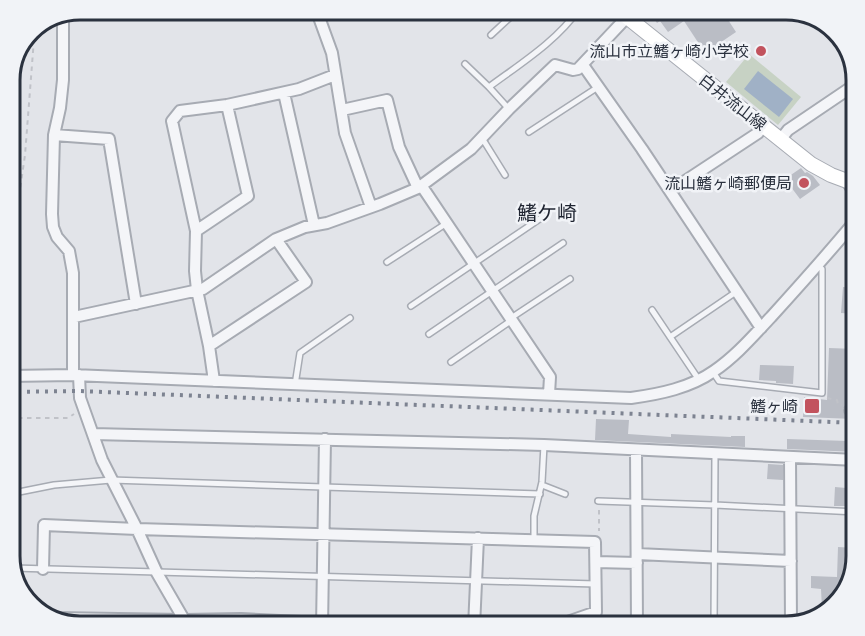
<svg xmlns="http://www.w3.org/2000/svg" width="865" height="636" font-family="'Asap Condensed','Noto Sans JP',sans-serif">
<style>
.green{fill:#c7d2c4}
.water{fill:#a0b1c6}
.building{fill:#babdc5}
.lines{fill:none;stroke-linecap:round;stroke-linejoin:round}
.lane-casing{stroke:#a7abb3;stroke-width:8}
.street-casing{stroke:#a7abb3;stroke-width:14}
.secondary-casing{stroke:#a7abb3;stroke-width:16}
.path{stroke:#c0c2c8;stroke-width:2;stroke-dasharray:4.5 4.5;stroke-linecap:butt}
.lane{stroke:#f4f5f8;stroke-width:5}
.street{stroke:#f4f5f8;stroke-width:10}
.secondary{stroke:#fff;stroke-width:14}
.rail{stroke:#7d8391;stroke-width:4;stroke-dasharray:3 6;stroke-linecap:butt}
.poi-dot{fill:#c2535e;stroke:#f1f3f7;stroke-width:2}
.labels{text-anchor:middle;stroke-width:5;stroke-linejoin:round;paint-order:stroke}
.poi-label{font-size:16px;fill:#2b323f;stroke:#f1f3f7;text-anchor:end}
.street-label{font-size:16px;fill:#2b323f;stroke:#f1f3f7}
.quarter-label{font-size:20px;fill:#1e2330;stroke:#f1f3f7}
.rim{fill:none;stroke:#2b323f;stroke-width:3}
</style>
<rect width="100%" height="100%" fill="#e2e4e9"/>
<path class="green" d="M749,54l52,43 -23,28 -52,-43z"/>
<path class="water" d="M758,71l35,28 -14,18 -35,-28z"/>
<path class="building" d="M647,9h74l15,23 -31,21 -21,-32 -16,11 -8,-11 -3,2z
M801,168l4,5 2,-1 6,4 7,9 -20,14 -15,-20z
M843,287l13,1v26l-15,-1z
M829,348l27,1v53l-9,1 -4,6 3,7 9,1 -1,2 -51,-2 1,-20 23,3z
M760,365l34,1 -1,18 -17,-1v-2l-17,-1z
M596,419l33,1 -1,14 43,3v-3l60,3v-1h14v11l-150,-7z
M848,432l8,1v19l-69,-3v-10l61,2z
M768,464l15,1v15l-16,-1z
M847,467h9v33l-4,-1v7h-18l1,-19 11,1z
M838,547l18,1v9l-15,43 -19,9 -1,-20 -10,-1v-12l26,1z"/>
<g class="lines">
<defs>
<path id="lane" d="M491,35l28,-26
M465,64l24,23 20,22
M489,87c31,-23 68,-46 90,-78
M529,132l69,-45
M482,138l23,37
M387,262l60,-39
M411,306l133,-90
M652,310l47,70
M511,318l59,-39
M429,334l134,-91
M670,337l66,-45
M451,362l61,-42
M713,372l6,9 103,12v-124l-4,-3
M295,385l5,-32 50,-35
M542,485l23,9
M9,494l45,-9 57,-5 429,14
M598,501l117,4 141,7
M534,540v-24l8,-34 2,-37
M13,568l583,16
M714,627l1,-173"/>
<path id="street" d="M316,9l16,44 13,80 26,74
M63,15v65l-3,28 -6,27 -2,79 1,13 4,10 12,14 4,22v102
M583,65l59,84 119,179
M284,93l30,132
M342,110l45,-10 12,47 19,41
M54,135l55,4 27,165
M781,139l7,-9 68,-46
M847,181l5,8 4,15
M421,185l129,192 -1,17
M670,191l88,-58 5,-8
M196,231l52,-35 -21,-91
M74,317l129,-28 73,-50 29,-12 22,-4 53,-19 38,-16 53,-39 38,-40 46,-44 18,5 5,-1 49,-52 11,-8
M209,346l97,-64 -30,-43
M79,375l1,23 22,62 35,69 20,44 29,50
M9,376l64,-1 558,23c29,-4 59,-10 83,-27 22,-15 39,-35 57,-54 29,-32 57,-63 85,-97
M214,381l-5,-35 -12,-56 -2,-19 1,-40 -24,-110 8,-10 47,-6 72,-16 36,-14
M850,410h6
M93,434l451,11 312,15
M636,450l1,177
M790,457l1,167
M637,554l154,7
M596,562l41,1
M43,569l1,-44 93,4 458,13 1,70 -43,15
M54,618l130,2 57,-1 81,4 111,4
M322,627l3,-188
M474,627l4,-89"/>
<path id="secondary" d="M617,9l194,155 20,11 16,6 9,-3"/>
</defs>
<use href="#lane" class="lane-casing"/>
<use href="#street" class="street-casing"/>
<use href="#secondary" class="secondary-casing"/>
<path class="path" d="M9,240l7,-23 9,-62 10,-129
M827,398l10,2 1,4 4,1
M9,418h59l6,-4
M599,510v21"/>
<use href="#lane" class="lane"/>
<use href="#street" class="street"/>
<use href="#secondary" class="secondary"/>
<path class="rail" d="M9,392l71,-1 776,32"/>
</g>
<g class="poi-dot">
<circle cx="761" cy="51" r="6"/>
<circle cx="804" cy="183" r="6"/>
<rect x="804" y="398" width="16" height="16" rx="3"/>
</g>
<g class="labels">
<g class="poi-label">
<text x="749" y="57">流山市立鰭ヶ崎小学校</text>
<text x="792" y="189">流山鰭ヶ崎郵便局</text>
<text x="798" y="412">鰭ヶ崎</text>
</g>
<g class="street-label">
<text transform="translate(733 102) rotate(38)" y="6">白井流山線</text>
</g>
<g class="quarter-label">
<text x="547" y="220">鰭ケ崎</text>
</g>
</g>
<path d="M0 0H865V636H0ZM80 20H786A60 60 0 0 1 846 80V556A60 60 0 0 1 786 616H80A60 60 0 0 1 20 556V80A60 60 0 0 1 80 20Z" fill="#f1f3f7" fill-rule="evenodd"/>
<path class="rim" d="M80 20H786A60 60 0 0 1 846 80V556A60 60 0 0 1 786 616H80A60 60 0 0 1 20 556V80A60 60 0 0 1 80 20Z"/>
</svg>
